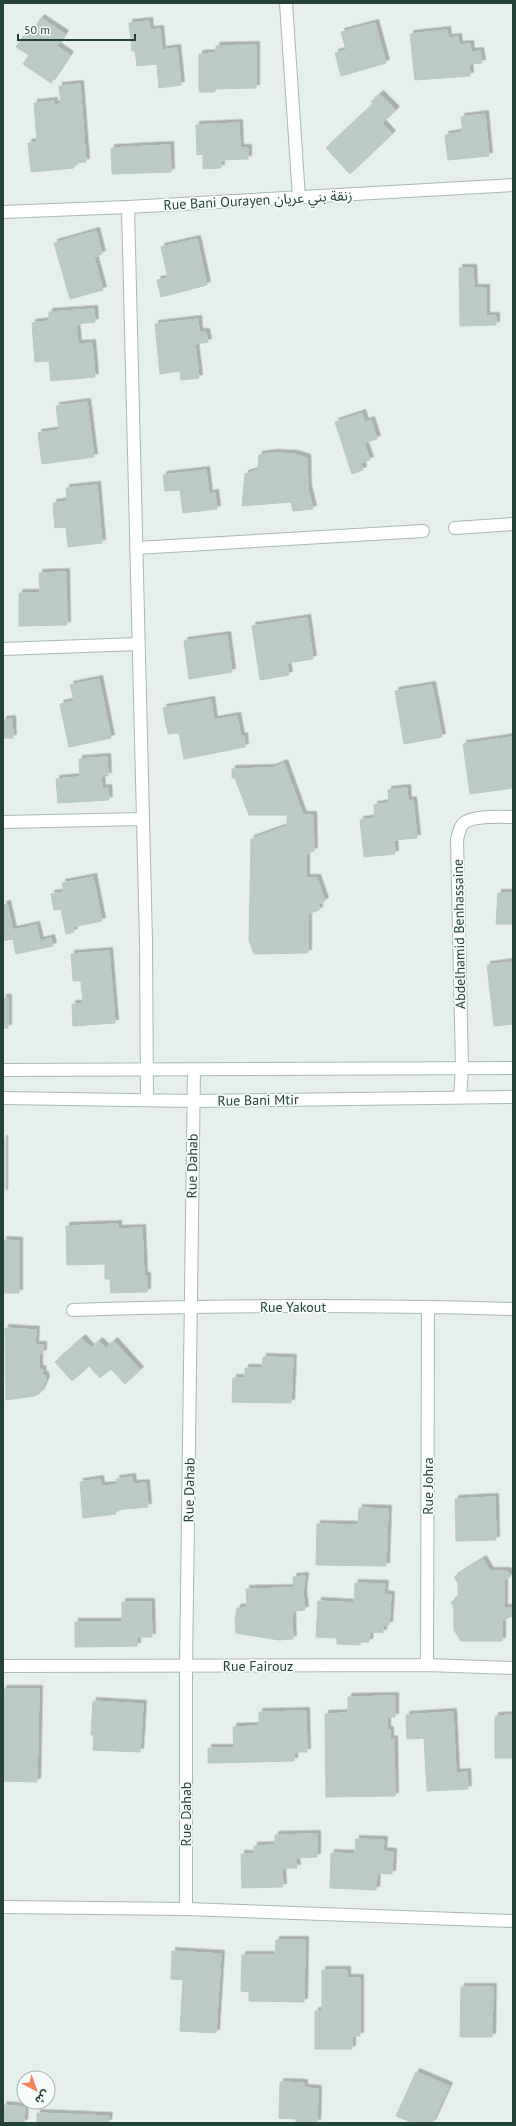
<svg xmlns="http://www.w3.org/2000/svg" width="516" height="2126" font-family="'PT Sans','Noto Sans Arabic',sans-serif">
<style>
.building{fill:#bbcac4;stroke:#b8c9c2;filter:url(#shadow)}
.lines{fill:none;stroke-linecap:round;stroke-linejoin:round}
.street-casing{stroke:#a8b8b2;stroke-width:14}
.secondary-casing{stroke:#a4bbb3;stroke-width:14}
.street{stroke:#fff;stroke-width:12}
.secondary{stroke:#fff;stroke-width:12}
.labels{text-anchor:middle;stroke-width:3.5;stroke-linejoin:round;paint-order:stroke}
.street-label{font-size:14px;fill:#24423a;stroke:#f7fbf9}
</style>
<defs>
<filter id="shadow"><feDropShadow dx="3.5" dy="-3.5" stdDeviation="0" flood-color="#0004"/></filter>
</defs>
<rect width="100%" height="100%" fill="#e6efeb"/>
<path class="building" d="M41,18l24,16 -8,12 13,9 -19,28 -28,-19 6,-9 -13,-8 13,-19 4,2z
M149,21l1,9 10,-1 2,21 15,-2 4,37 -22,3 -2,-24 -20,2 -2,-15h-3l-3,-28z
M375,23l11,40 -45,13 -6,-23 11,-3 -5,-18z
M447,30l1,8 10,-1 1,8 11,-1 1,8 9,-1 2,12 -13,1 1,12 -55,4 -5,-46z
M256,45v43l-41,1v3h-16v-38l17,-1v-7z
M80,84l6,78 -12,1v5l-43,4 -3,-29 9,-1 -3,-39 20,-2v4l7,-1 -2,-18z
M380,94l16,16 -14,13 10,11 -42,40 -24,-26 47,-44 -2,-2z
M485,114l4,42 -41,4 -3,-25 18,-3 -2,-15z
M239,123l1,25h8v11l-27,1v8l-18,1v-15l-6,1 -1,-30z
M170,145l1,27 -59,2 -1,-26z
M96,231l6,23 -8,3 9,33 -33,9 -16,-56z
M197,239l10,46 -46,12 -4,-17 11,-2 -7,-31z
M459,268h14l1,20h12v28h10v9l-36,1z
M94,309l1,13 -19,2 2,20 14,-1 3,34 -44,4 -2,-20 -14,1 -3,-39 17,-2v-9z
M198,319l1,13h7l2,10 -13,2 4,34 -18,2 -1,-9 -20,3 -5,-50z
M87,402l7,55 -52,7 -4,-31 21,-3 -3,-24z
M362,413l3,9 6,-2 6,19 -13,4 6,17 -9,3 2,7 -11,4 -17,-52z
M273,453l22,1 12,4 1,31 5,20 -20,2 -2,-9 -49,4 3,-32 13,-4 1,-15z
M206,470l3,24 6,-1 2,16 -34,4 -3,-23 -15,1 -2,-16z
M97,485l5,58 -34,4 -2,-20 -11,1 -2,-25 14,-2 -1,-13z
M66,572l1,53 -48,1v-33h21l-1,-20z
M307,618l6,41 -26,4 2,12 -29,5 -8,-54z
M227,635l5,37 -43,7 -5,-38z
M99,679l12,59 -42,9 -9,-43 14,-3 -4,-16z
M432,685l10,52 -38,7 -9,-53z
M211,700l3,20 23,-4 4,21 3,-1 1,11 -61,12 -5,-26 -11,1 -5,-26z
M12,719l1,19h-10v-18z
M512,737l1,51 -43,6 -7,-50z
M107,757l1,19h-7l1,13 6,-1 1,12 -51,3 -2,-24 24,-2 -1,-18z
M284,763l19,52h10l1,36 -8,3v24h11l8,23 -6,3v6l-11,4v39l-54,1 -5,-13 2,-102 36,-13v-11h-38l-14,-37h-3v-9l40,-1z
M407,788l1,13 5,-1 4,38 -23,2 1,14 -31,3 -4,-37 15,-2 -1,-13 15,-2 -1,-13z
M93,877l9,44 -29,6 1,5 -8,2 -5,-25 -7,1 -3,-16 13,-2 -2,-9z
M498,893h15v31h-17z
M7,904l6,26 23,-5 4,16 11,-3 2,8 -37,8 -3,-15 -10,2v-36z
M109,951l6,72 -42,3 -1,-22h11l-2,-23h-8l-2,-27z
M511,962l2,62 -19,2 -7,-61z
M3,998h5v30h-5z
M3,1139h1v54h-1z
M118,1224v5l24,-1 2,48h3v16l-36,1 -1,-14h-5v-15l-38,1 -1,-39z
M3,1240l16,1v52h-16z
M5,1328l31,2 -1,15h8v8l-4,1v14l4,2 -1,5h3l1,5 -6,13 -6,3 -28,4z
M82,1338l9,10 8,-7 7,7 8,-7 26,29 -15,14 -14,-15 -11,9 -11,-12 -17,15 -17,-19z
M263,1357l30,1 -2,45 -59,-1 1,-24h12v-10h17z
M132,1477l1,7 13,-1 2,24 -33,3 1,4 -33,4 -3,-36 20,-3 1,7 16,-1 -1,-6z
M495,1497l1,43 -40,1 -1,-42z
M359,1508l29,1 -2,57 -70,-1 1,-41 41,1z
M483,1559l7,12h17l4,5 -7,4v28h8l1,8 -11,4v21h-41l-7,-11v-22l-3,-6 7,-4v-15l-4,-6z
M305,1576l-2,17 2,17 -12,1 -1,8 1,20 -14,1 -43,-7 -1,-13 2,-12 10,-1 -1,-18 48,-1 -1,-11z
M355,1583l30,1 -1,10 7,1 -2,30h-6v8l-13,-1 -1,10h-9v3l-23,-1v-6l-21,-1 2,-36 36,2z
M122,1602h29l1,35h-15v9l-62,1v-25h47z
M3,1689h36l-2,93 -34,-1z
M395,1696v21h-8v13h3v10l4,-1 1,57 -69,1 -1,-83 23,-1v-16z
M93,1701l50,3 -3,48 -47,-2 1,-15h-3z
M306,1711l1,41h-13v9l-86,2v-15h26l-1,-21 26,-1v-14z
M453,1712l3,61 11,-1 1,17 -41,2 -3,-53 -17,1 -1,-24z
M513,1715v43h-18v-42z
M317,1834v23l-21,1 1,10h-15l1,19 -41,1 -1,-34h13v-8l21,-1v-10z
M356,1839l28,1 -1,11 10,1 -1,22 -15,-1 -1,17 -46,-2 1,-35 24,1z
M276,1940h29l-1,62 -55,-1v-9l-8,-1 1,-36h33z
M172,1951l49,3 -5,79 -36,-2 3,-51 -12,-1z
M322,1970h25v8h13v58h-8v13h-37v-38h7z
M461,1987h32l-1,50h-32z
M416,2072l33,14 -17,37h-19l-17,-7z
M280,2082l24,1v5l14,1 -1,34 -21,-1v-3l-17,-1z
M3,2105l22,2 -1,16h-21z
M37,2113l72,3 -1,7h-71z"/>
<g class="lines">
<defs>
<path id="street" d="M286,3l13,195
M128,207l18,735 1,158
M3,212l125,-5 385,-22
M455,528l58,-4
M136,548l287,-17
M3,649l135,-5
M3,822l139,-3
M460,1097l2,-29 -5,-229c2,-5 2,-11 6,-15 8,-9 38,-7 50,-7
M73,1310c146,-5 293,-5 440,-1
M427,1665l1,-358
M3,1666l424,-1 86,3
M3,1907l183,2 327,12
M186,1909v-242l8,-597"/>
<path id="secondary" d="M3,1070l510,-2
M3,1098l190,3 320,-4"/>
</defs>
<use href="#street" class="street-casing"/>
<use href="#secondary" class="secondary-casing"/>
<use href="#street" class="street"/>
<use href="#secondary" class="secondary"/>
</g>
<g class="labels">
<g class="street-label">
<text transform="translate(258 200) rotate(-3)" y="5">Rue Bani Ourayen زنقة بني عريان</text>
<text transform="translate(459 934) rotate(-91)" y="5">Abdelhamid Benhassaine</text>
<text transform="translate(258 1100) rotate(-1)" y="5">Rue Bani Mtir</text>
<text transform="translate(192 1166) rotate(-89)" y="5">Rue Dahab</text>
<text x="293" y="1312">Rue Yakout</text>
<text transform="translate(428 1486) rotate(-90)" y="5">Rue Johra</text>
<text transform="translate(189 1490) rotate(-89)" y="5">Rue Dahab</text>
<text x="258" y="1671">Rue Fairouz</text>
<text transform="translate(186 1814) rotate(-90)" y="5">Rue Dahab</text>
</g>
</g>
<rect width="516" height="2126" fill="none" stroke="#24423a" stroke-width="8"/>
<g transform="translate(36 2090) rotate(139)"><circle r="19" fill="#f7fbf9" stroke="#a3b1ad"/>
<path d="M0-3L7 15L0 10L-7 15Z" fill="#f4845f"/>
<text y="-6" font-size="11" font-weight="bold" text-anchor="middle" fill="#24423a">ش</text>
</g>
<path d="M18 34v6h117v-6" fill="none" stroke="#24423a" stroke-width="2"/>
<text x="24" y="34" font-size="12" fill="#24423a" stroke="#f7fbf9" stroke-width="3" paint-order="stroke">50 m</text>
</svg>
